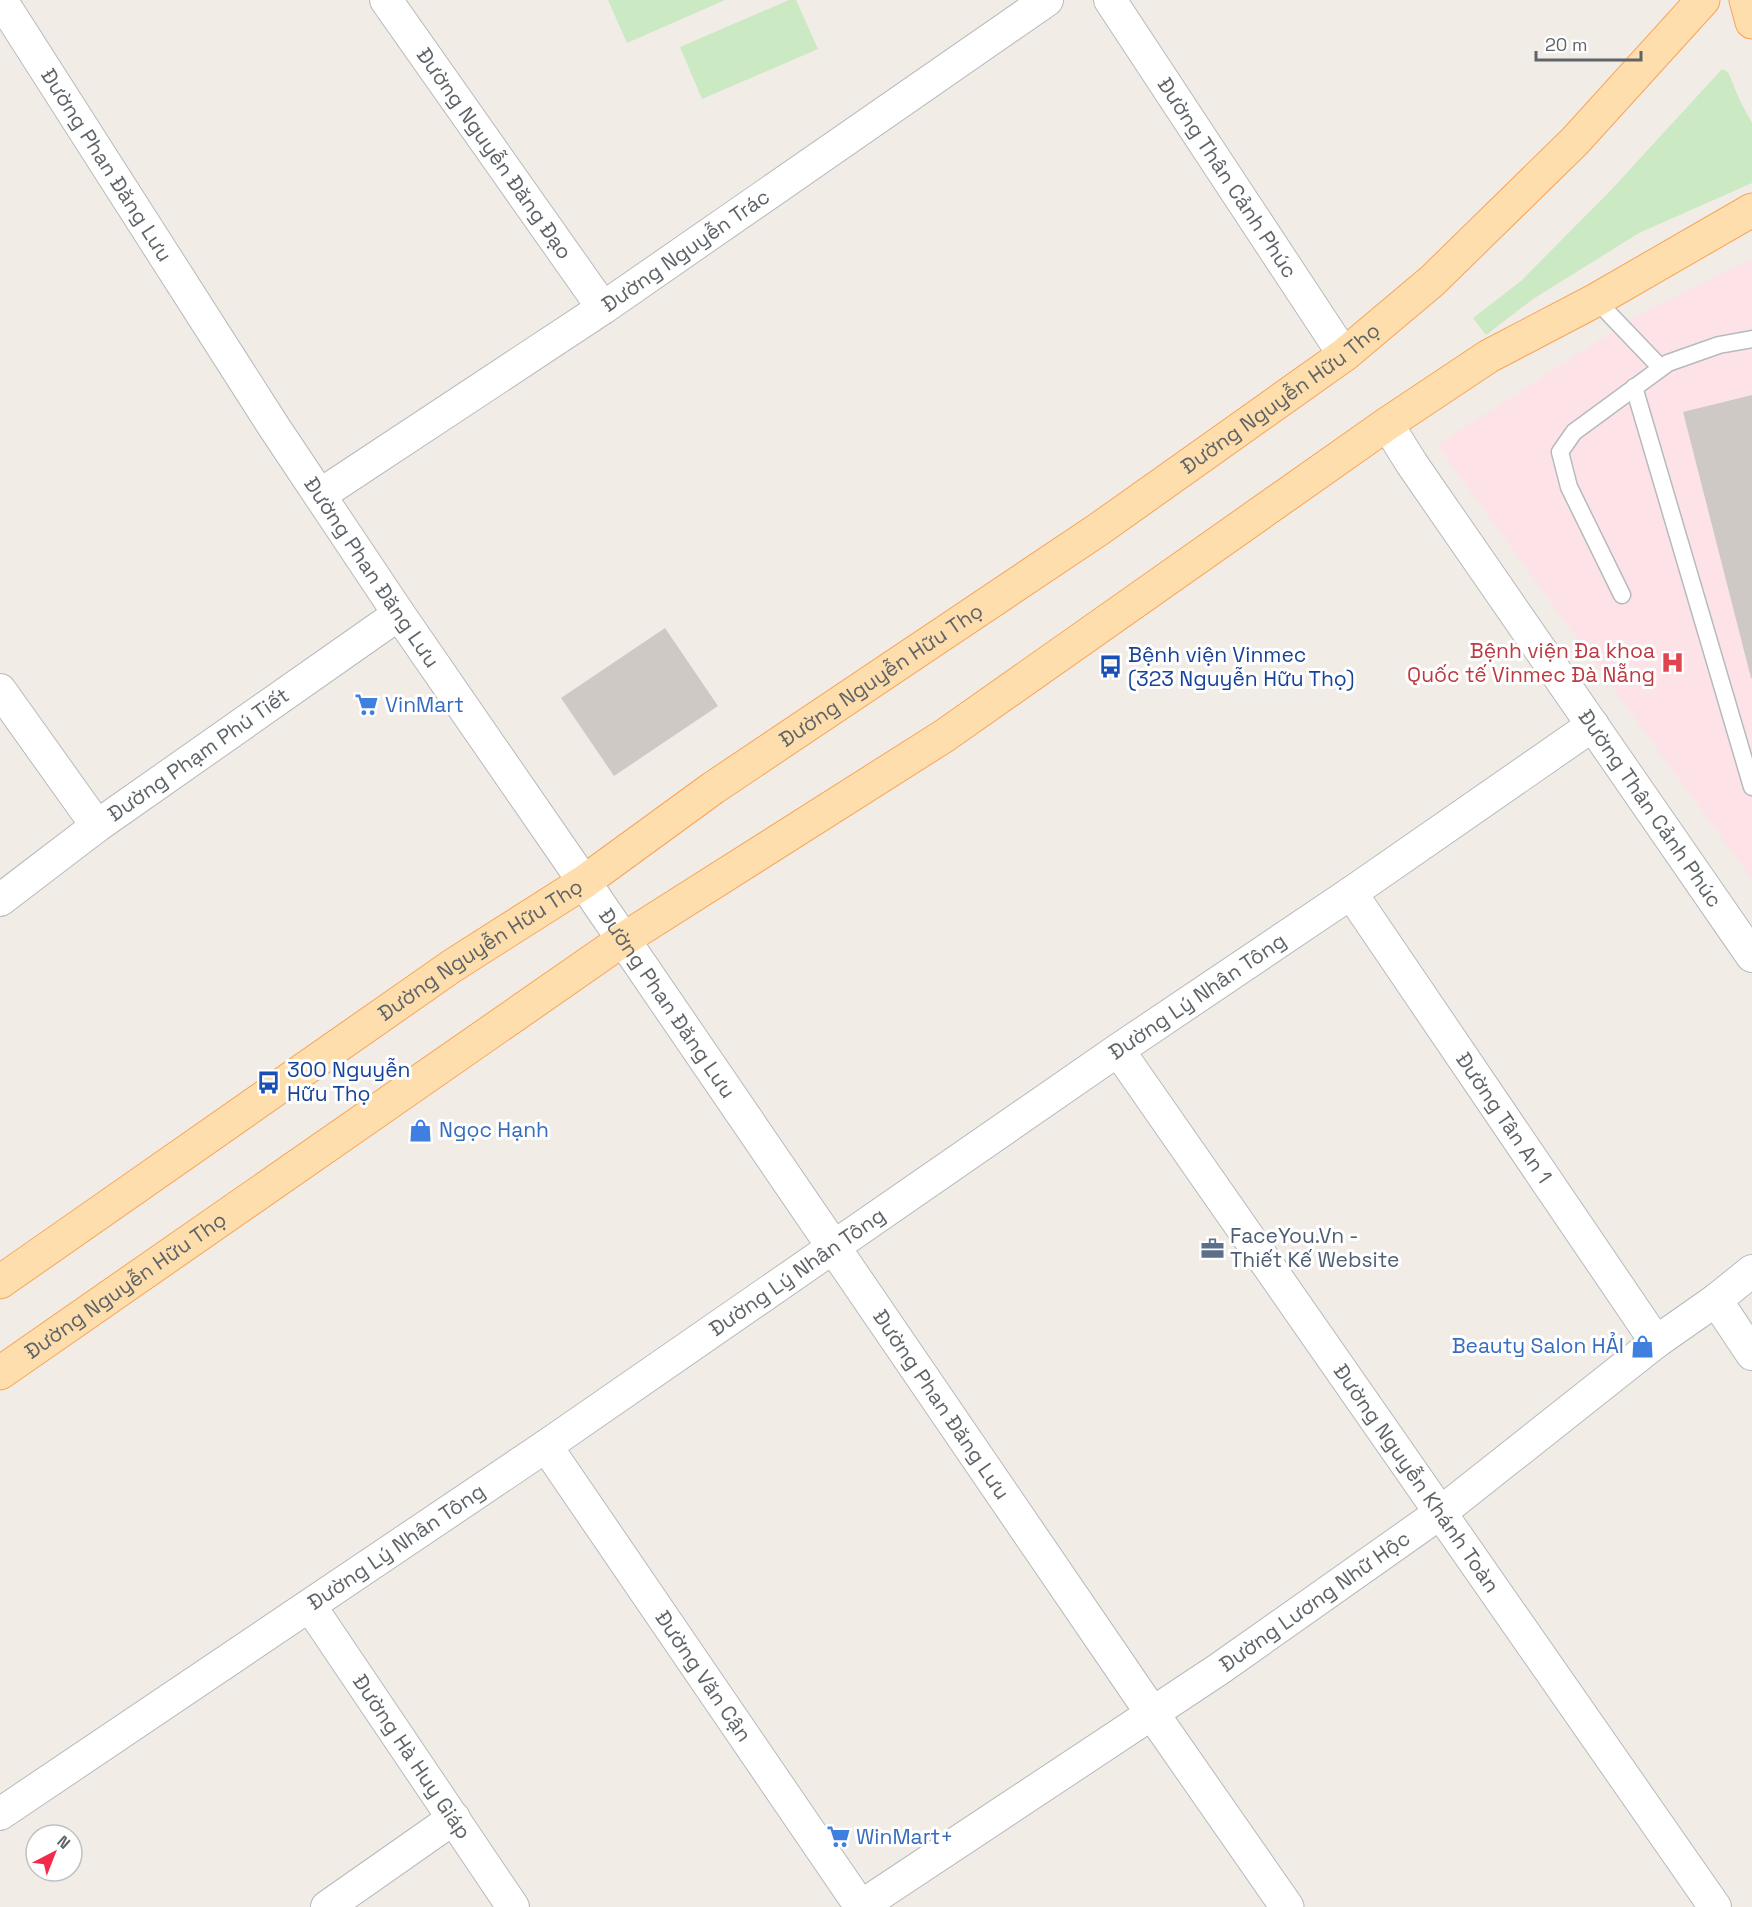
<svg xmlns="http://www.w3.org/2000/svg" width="1752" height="1907" font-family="'Space Grotesk',sans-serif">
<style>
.medical{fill:#fde3e7}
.green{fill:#cbe9c2}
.building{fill:#cec9c5}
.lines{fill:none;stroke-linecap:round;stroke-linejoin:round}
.service-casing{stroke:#b7babd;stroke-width:19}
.minor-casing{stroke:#b7babd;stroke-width:34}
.tertiary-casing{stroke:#b7babd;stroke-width:35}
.primary-casing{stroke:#f9a457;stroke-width:35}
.service{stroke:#fff;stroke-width:16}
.minor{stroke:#fff;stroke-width:32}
.tertiary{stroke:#fff;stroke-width:33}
.primary{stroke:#ffdead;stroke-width:33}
.labels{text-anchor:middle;stroke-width:6;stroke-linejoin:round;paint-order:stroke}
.street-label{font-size:21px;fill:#5e6467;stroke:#fff}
.health-label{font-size:21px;fill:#be3a42;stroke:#fff;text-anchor:end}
.transit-label{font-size:21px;fill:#164399;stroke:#fff;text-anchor:start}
.shop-label{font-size:21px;fill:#366cbe;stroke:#fff;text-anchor:start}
.service-label{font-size:21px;fill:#4e5e75;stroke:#fff;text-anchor:start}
</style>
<rect width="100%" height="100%" fill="#f1ece6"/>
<path class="medical" d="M1752,259v621l-315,-435 203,-131z"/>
<path class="green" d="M608,0h117l-98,43z
M789,0h7l22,49 -116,50 -22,-52z
M1722,69l6,3 12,29 12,22v60l-113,50 -106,66 -47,36 -13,-17 48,-37 92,-93z"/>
<path class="building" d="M1752,395v283h-1l-68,-266z
M665,628l53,78 -104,70 -53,-78z"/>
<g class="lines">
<defs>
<path id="service" d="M1596,300l65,68
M1634,387l118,400
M1622,595l-53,-108 -9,-35 14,-20 94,-69 51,-18 33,-6"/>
<g id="minor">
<path id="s1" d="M1,0l273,427 125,187 185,268"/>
<path id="s2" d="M386,0l217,308"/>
<path id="s3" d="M1110,0l234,355"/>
<path id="s4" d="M1387,424l25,40 340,492"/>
<path id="s5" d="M320,495l283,-187 444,-308"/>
<path d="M0,690l97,136"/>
<path id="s6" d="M1351,893l305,449"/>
<path id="s7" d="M0,900l97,-74 302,-212"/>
<path id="s8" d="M1118,1050l597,857"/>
<path d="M1716,1300l36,54"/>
<path id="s9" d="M546,1446l315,461"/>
<path id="s10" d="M310,1606l203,301"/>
<path id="s11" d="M0,1814l546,-368 572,-396 233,-157 242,-168"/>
<path d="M327,1907l127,-89"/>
<path id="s12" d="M860,1907l359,-238 221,-156 216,-171 60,-42 36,-29"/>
</g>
<g id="tertiary">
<path id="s13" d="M584,882l568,831 135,194"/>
</g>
<g id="primary">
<path d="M1746,0l6,22"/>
<path id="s14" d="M0,1282l452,-316 132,-84 129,-94 386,-259 245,-174 88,-74 143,-140 128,-141"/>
<path id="s15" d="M0,1373l624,-434 320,-203 443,-312 102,-68 107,-56 156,-90"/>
</g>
</defs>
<use href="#service" class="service-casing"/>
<use href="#minor" class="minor-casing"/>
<use href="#tertiary" class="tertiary-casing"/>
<use href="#primary" class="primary-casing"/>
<use href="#service" class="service"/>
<use href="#minor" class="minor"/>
<use href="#tertiary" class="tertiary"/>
<use href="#primary" class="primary"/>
</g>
<defs>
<symbol id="hospital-bare" viewBox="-9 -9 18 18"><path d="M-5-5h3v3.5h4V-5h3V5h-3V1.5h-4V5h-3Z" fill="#e0444e" stroke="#fff" stroke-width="2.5" paint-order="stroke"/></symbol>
<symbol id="bus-bare" viewBox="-9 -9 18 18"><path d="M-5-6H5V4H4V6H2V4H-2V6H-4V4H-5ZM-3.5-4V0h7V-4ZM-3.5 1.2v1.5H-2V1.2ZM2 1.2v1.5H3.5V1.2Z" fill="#1a4fb4" stroke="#fff" stroke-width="2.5" paint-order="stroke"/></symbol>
<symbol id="supermarket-bare" viewBox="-9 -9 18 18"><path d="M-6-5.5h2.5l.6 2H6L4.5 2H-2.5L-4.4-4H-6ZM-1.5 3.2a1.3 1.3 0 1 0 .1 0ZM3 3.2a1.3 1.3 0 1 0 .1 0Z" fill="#3f7fe0" stroke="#fff" stroke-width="2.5" paint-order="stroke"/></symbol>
<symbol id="shop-bare" viewBox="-9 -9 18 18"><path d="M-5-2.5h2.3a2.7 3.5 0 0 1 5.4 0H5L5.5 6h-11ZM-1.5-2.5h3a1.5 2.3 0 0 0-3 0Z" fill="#3f7fe0" stroke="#fff" stroke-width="2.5" paint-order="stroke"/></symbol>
<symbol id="office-bare" viewBox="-9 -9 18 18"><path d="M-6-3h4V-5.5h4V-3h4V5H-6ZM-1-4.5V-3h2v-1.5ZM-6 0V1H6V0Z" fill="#5c6f8a" stroke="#fff" stroke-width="2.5" paint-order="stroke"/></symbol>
</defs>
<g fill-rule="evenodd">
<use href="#hospital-bare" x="1656" y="646" width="33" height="33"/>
<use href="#bus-bare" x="1094" y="650" width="33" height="33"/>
<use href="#supermarket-bare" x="350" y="688" width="33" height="33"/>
<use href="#bus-bare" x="252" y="1066" width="33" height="33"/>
<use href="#shop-bare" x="404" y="1114" width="33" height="33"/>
<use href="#office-bare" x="1196" y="1232" width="33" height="33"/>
<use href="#shop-bare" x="1626" y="1330" width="33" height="33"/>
<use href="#supermarket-bare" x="822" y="1820" width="33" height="33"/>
</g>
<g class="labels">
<g class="street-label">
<text dy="7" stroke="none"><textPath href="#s2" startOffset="188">Đường Nguyễn Đăng Đạo</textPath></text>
<text dy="7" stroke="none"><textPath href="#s1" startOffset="196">Đường Phan Đăng Lưu</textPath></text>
<text dy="7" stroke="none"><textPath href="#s3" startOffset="213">Đường Thân Cảnh Phúc</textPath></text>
<text dy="7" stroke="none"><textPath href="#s5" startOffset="440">Đường Nguyễn Trác</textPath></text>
<text dy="7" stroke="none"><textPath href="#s14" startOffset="1556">Đường Nguyễn Hữu Thọ</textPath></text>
<text dy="7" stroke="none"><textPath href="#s1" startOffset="682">Đường Phan Đăng Lưu</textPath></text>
<text dy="7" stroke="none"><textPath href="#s14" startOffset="1070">Đường Nguyễn Hữu Thọ</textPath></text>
<text dy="7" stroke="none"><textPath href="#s7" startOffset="246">Đường Phạm Phú Tiết</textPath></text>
<text dy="7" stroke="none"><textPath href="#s4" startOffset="466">Đường Thân Cảnh Phúc</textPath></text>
<text dy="7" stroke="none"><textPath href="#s14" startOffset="584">Đường Nguyễn Hữu Thọ</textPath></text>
<text dy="7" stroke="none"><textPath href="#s11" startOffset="1450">Đường Lý Nhân Tông</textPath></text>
<text dy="7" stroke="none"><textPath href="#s13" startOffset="147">Đường Phan Đăng Lưu</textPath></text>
<text dy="7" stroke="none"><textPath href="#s6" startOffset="272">Đường Tân An 1</textPath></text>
<text dy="7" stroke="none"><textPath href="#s11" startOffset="964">Đường Lý Nhân Tông</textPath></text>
<text dy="7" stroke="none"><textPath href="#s15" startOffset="153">Đường Nguyễn Hữu Thọ</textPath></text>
<text dy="7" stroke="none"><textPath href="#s13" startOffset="633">Đường Phan Đăng Lưu</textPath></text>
<text dy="7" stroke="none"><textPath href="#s8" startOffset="522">Đường Nguyễn Khánh Toàn</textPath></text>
<text dy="7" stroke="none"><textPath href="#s11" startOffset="478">Đường Lý Nhân Tông</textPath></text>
<text dy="7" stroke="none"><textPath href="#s12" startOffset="548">Đường Lương Nhữ Hộc</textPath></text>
<text dy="7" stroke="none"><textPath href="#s9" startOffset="279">Đường Văn Cận</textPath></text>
<text dy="7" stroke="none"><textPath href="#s10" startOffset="182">Đường Hà Huy Giáp</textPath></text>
</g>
<g class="health-label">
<text x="1655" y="658">Bệnh viện Đa khoa<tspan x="1655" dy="24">Quốc tế Vinmec Đà Nẵng</tspan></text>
</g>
<g class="transit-label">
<text x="1128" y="662">Bệnh viện Vinmec<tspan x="1128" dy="24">(323 Nguyễn Hữu Thọ)</tspan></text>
<text x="287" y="1077">300 Nguyễn<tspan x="287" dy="24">Hữu Thọ</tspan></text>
</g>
<g class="shop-label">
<text x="385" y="712">VinMart</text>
<text x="439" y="1137">Ngọc Hạnh</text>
<text x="1624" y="1353" text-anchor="end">Beauty Salon HẢI</text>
<text x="856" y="1844">WinMart+</text>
</g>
<g class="service-label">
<text x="1230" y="1243">FaceYou.Vn -<tspan x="1230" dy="24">Thiết Kế Website</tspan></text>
</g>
</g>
<g transform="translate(54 1853) rotate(42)"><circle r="28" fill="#ffffff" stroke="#bfc1c2" stroke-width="1.5"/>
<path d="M0-4.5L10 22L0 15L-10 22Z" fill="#f32a4b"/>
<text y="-9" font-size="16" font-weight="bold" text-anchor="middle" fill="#5e6467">N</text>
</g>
<path d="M1536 51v9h105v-9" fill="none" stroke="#5e6467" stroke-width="3"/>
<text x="1545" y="51" font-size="18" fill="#5e6467" stroke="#ffffff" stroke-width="4.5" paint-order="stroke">20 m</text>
</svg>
